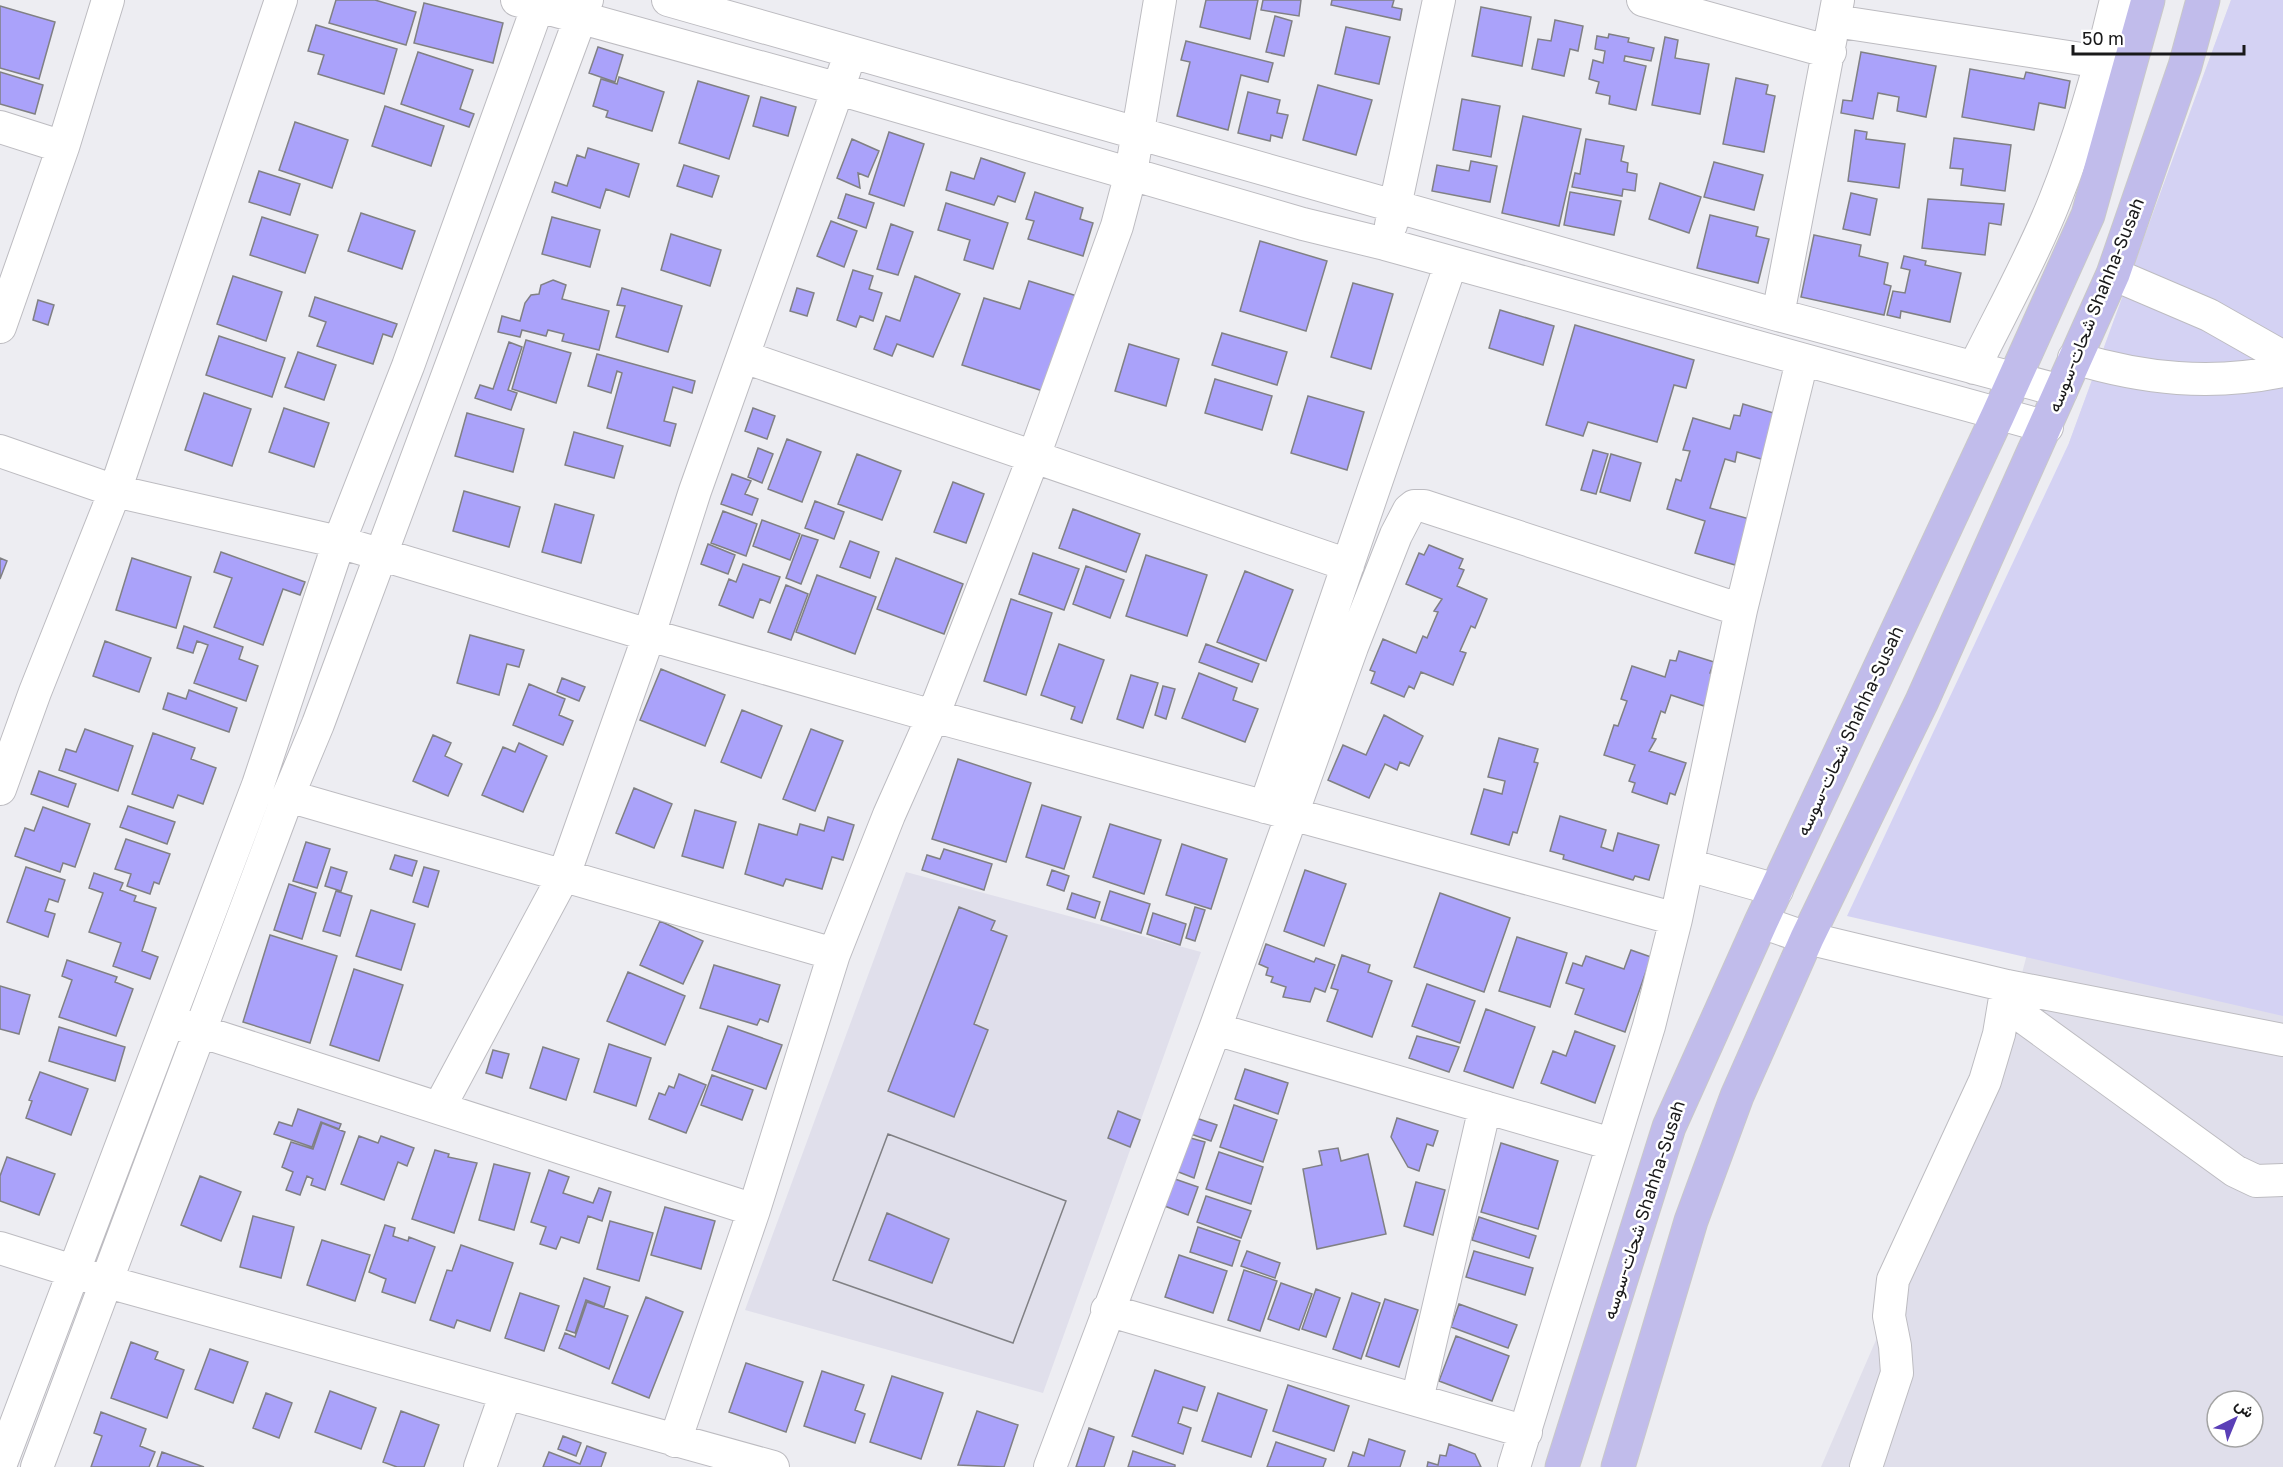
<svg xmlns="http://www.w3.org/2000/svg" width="2283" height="1467" font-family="'Golos Text',Vazirmatn,sans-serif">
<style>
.built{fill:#e0dfeb;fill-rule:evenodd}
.green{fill:#d4d2f3}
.building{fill:#aaa2fa;stroke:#808084;stroke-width:1.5;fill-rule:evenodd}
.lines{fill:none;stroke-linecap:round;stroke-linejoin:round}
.minor-casing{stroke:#bdbcc1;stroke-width:34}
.major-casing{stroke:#c8c8c8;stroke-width:35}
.minor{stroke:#fff;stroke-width:32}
.major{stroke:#c1bceb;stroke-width:33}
.labels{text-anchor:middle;stroke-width:5;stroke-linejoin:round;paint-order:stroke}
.street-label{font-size:18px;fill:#19191a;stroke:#fff}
</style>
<rect width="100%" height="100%" fill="#ededf2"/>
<path class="built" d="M2231,0h52v1467h-462l181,-418 24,-91 43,-515zM2217,1401h36v36h-36z
M906,872l295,80 -158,441 -298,-83z"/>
<path class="green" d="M2231,0h52v1016l-436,-100 222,-473z"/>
<path class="building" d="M336,0h39l41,12 -10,33 -77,-22z
M1206,0h52l-8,39 -50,-12z
M1263,0h38l-2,16 -38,-6z
M1332,0h62l-2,7 10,2 -2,11 -69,-15z
M424,3l79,20 -10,40 -79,-20z
M0,6l55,16 -16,57 -39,-11z
M1481,7l50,10 -9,49 -50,-10z
M1275,16l17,5 -8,35 -18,-4z
M1555,20l28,6 -5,25 -8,-2 -6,27 -32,-7 6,-30 13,2z
M316,25l81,24 -13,45 -66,-20 6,-19 -16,-4z
M1346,27l44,10 -11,47 -44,-10z
M1609,34l20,4 -1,4 26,6 -3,13 -26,-5 -1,5 22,5 -10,44 -27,-6 1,-8 -14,-3 3,-11 -10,-3 4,-19 10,3 2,-12 -10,-2 2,-13 11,2z
M1665,37l13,3 -3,18 34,6 -9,50 -48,-9z
M1186,41l87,22 -5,19 -27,-7 -13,55 -51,-14 13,-54 -9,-2z
M598,47l25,8 -8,27 -26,-9z
M418,52l55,18 -13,39 14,5 -5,13 -68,-23z
M1861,52l75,14 -10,51 -29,-6 2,-14 -21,-4 -5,26 -32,-6 2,-13 9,1z
M1970,69l54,10 2,-7 44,9 -5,27 -26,-5 -5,27 -72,-13z
M0,72l43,13 -8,29 -35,-10z
M619,77l45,15 -12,39 -46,-14 2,-6 -15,-5 8,-27 16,5z
M1736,78l32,7 -2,9 9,2 -11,56 -41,-8z
M698,81l51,15 -20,63 -50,-16z
M1318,85l54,15 -16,55 -53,-15z
M1248,92l32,8 -3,13 11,2 -6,23 -11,-3 -1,6 -32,-8z
M761,97l35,10 -8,29 -35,-10z
M1462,99l38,7 -9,51 -38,-7z
M385,106l59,20 -13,40 -59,-20z
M1523,116l58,13 -22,97 -57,-13z
M295,122l53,18 -16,48 -53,-18z
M1855,130l12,2 -1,7 39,5 -6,44 -51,-7z
M889,132l35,12 -20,62 -35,-12z
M1954,138l57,7 -6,46 -44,-6 2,-16 -13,-1z
M852,139l27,12 -11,26 -10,-4 2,15 -23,-10z
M1586,139l38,7 -3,15 7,2 -1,9 10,2 -2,17 -12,-2 -1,7 -50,-9 3,-14 5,1z
M588,148l51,16 -10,33 -23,-8 -6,19 -48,-16 3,-10 12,4 10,-31 8,3z
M981,158l44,15 -10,29 -17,-6 -4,9 -48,-15 5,-18 23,7z
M1471,161l26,5 -7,36 -58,-11 5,-26 32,6z
M1714,162l49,13 -9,35 -50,-13z
M684,165l35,11 -7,21 -35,-11z
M259,171l41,13 -10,31 -41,-13z
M1660,183l41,14 -12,36 -40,-14z
M1035,192l48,16 -3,11 13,4 -10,33 -55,-17 6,-18 -8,-2z
M1570,192l51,9 -7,34 -50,-10z
M1851,193l26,6 -7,36 -27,-6z
M846,194l28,9 -8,25 -28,-10z
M1928,199l76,5 -3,21 -12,-2 -4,32 -63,-7z
M946,203l62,20 -15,46 -29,-9 6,-20 -32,-10z
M361,213l54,18 -13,38 -54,-18z
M1710,215l48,12 -2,9 13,3 -11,44 -61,-15z
M262,217l56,18 -13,38 -55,-18z
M552,217l48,13 -10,37 -48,-13z
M831,221l26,10 -13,36 -27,-11z
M891,224l22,8 -15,43 -21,-6z
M671,234l50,16 -11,36 -49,-16z
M1814,235l47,10 -2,11 29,7 -4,21 7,2 -7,29 -83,-18z
M1260,241l67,20 -21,70 -66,-20z
M1904,256l22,5 -1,4 36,8 -11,49 -49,-11 -1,7 -13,-3 6,-24 12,2 5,-23 -9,-2z
M853,270l20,6 -4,13 13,4 -9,28 -13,-5 -4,11 -19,-7z
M233,276l49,16 -16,49 -49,-17z
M915,276l45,18 -27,63 -36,-13 -5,12 -18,-7 12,-33 14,5z
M553,280l13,5 -4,14 47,12 -10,39 -37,-9 2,-7 -16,-4 -2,6 -24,-6 -2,7 -22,-5 4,-16 18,5 5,-18 6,-8 8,-1 2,-9z
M1029,281l48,15 -31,96 -84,-27 22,-67 36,11z
M1353,283l40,11 -22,75 -40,-12z
M622,288l60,18 -14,46 -52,-15 9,-31 -8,-1z
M797,288l17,5 -7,23 -17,-5z
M315,297l82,27 -5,13 -9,-3 -10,30 -56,-18 9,-24 -17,-6z
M38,300l16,5 -6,20 -15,-5z
M1500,310l54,16 -11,39 -54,-17z
M1575,325l119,35 -8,28 -12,-3 -17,57 -69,-20 -5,14 -37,-11z
M1222,333l65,19 -10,33 -65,-20z
M219,336l66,22 -13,39 -66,-22z
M526,340l45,13 -15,50 -44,-14z
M509,342l13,5 -14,43 9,3 -6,17 -36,-12 5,-13 13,4z
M1129,344l50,15 -13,47 -51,-15z
M298,352l38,13 -12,35 -39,-13z
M597,354l98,27 -3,12 -19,-6 -9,34 12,3 -6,22 -63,-18 15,-55 -5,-2 -6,22 -23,-7z
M1215,379l57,17 -10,34 -57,-17z
M204,393l47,16 -19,57 -47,-16z
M1308,396l56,16 -17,58 -56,-17z
M1743,404l34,10 -9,47 -31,-9 -2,10 -10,-3 -15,49 43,12 -10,35 -4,-2 -4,12 -40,-12 10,-32 -38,-12 9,-30 5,2 9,-30 -7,-1 10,-32 37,11 4,-14 6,1z
M284,408l45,15 -15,44 -45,-15z
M753,408l22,8 -8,23 -22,-8z
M467,413l57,16 -11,43 -58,-16z
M574,432l49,14 -9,32 -49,-13z
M787,439l34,13 -19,50 -34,-13z
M758,448l15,6 -11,29 -14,-6z
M1593,450l15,4 -12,40 -15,-4z
M857,454l44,17 -19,49 -44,-16z
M1611,454l30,9 -11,38 -30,-9z
M732,474l19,7 -6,13 13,5 -6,16 -31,-11z
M953,482l31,12 -18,49 -32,-11z
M464,491l56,16 -11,40 -56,-16z
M815,501l29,11 -10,27 -29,-11z
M555,504l39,11 -13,48 -39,-11z
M1073,509l67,25 -14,38 -67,-24z
M723,511l34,13 -11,32 -35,-13z
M762,520l38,14 -10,26 -37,-14z
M802,535l16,5 -17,44 -15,-6z
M850,541l29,11 -9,26 -30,-11z
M708,544l27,11 -7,19 -27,-10z
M1429,545l34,14 -4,9 5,2 -7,16 30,13 -12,29 -4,-2 -11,25 6,2 -13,32 -32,-13 -7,17 -5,-3 -5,11 -33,-14 4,-11 -5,-2 13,-31 33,14 7,-17 4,2 11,-26 -4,-1 8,-12 -36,-15 13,-31 5,2z
M221,552l84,30 -5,13 -17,-6 -20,56 -49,-18 18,-49 -18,-6z
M1033,553l46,16 -15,41 -45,-16z
M1146,555l61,20 -20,61 -61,-20z
M0,558l7,3 -7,18z
M132,558l59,19 -15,51 -60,-18z
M896,558l67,26 -19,50 -67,-25z
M743,564l37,13 -10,26 -10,-4 -7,19 -34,-13 10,-26 7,3z
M1086,566l38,14 -14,38 -37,-14z
M1245,571l48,19 -27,71 -49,-19z
M817,575l59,22 -21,57 -59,-22z
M786,585l22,9 -17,46 -23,-8z
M1011,599l41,14 -26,82 -42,-14z
M184,626l59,21 -4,12 19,7 -12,35 -52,-18 14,-38 -11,-4 -4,12 -16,-5z
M470,635l54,15 -5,17 -12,-3 -8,31 -42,-12z
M105,641l46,17 -12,34 -46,-16z
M1059,644l45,16 -22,63 -11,-4 4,-12 -34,-12z
M1206,644l53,20 -7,18 -53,-20z
M1679,651l35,11 -4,11 5,1 -11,32 -33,-11 -6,18 -4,-2 -9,27 4,1 -7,12 37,12 -11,32 -5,-2 -3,11 -35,-12 3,-9 -6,-2 6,-16 -31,-10 10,-30 4,1 9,-25 -6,-2 11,-33 33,11 5,-17 6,1z
M661,669l64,26 -20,51 -65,-26z
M1199,673l38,15 -4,12 25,9 -13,33 -63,-24z
M1131,675l27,8 -15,45 -26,-9z
M562,678l23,9 -6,14 -22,-9z
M529,684l36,15 -6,16 14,6 -10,24 -50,-20z
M1163,686l12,3 -9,30 -11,-4z
M189,690l48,18 -8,24 -66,-23 5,-16 18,6z
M742,710l40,16 -21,52 -40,-16z
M1384,715l39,21 -14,30 -9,-4 -3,8 -12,-6 -16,34 -41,-18 15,-35 23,10z
M85,729l48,17 -15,45 -59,-21 7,-21 10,3z
M811,729l32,12 -28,70 -32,-12z
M153,733l42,15 -4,11 25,9 -13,36 -25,-9 -5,13 -41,-14z
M433,735l18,8 -6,13 17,8 -14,32 -35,-15z
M1499,738l39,11 -4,13 4,1 -21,70 -4,-1 -4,13 -38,-11 13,-45 18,5 3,-13 -17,-4z
M519,743l28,13 -24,56 -41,-17 21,-48 12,5z
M958,759l73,24 -25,79 -74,-23z
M39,771l37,13 -8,23 -37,-13z
M634,788l38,16 -18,44 -38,-15z
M1042,805l39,12 -17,52 -38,-12z
M128,806l47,16 -8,22 -47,-17z
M43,807l47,17 -15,43 -12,-4 -3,9 -45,-16 10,-28 9,3z
M695,810l41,12 -13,46 -41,-12z
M1560,816l46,14 -5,17 12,4 5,-18 41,12 -10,35 -14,-4 -2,4 -70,-21 1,-4 -14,-4z
M828,817l26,8 -11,35 -11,-3 -10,32 -36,-10 -3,7 -38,-12 14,-50 38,11 3,-11 24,7z
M1110,824l51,16 -17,54 -51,-17z
M126,839l44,15 -11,30 -5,-2 -4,12 -23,-8 4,-12 -16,-5z
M306,842l24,7 -13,39 -24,-7z
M1182,844l45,15 -16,50 -45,-14z
M944,849l48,15 -8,26 -62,-20 5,-15 13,4z
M395,855l22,6 -5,15 -22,-7z
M26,867l39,13 -7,22 -9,-3 -4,12 10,3 -7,23 -41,-15z
M331,867l16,5 -6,19 -16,-5z
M424,867l15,4 -11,36 -15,-5z
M1052,870l17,6 -5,15 -17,-6z
M1305,870l41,14 -22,62 -40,-15z
M94,873l29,10 -3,7 16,6 -2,5 22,7 -14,43 16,6 -8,22 -37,-13 8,-23 -32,-11 14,-39 -14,-5z
M289,884l27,9 -14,46 -28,-9z
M336,891l16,5 -12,40 -17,-5z
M1110,891l40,13 -9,29 -40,-13z
M1072,893l28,9 -5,16 -28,-9z
M1440,893l70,25 -26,74 -70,-25z
M959,907l36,14 -4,9 16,6 -33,88 14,6 -34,87 -66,-26z
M1195,907l10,3 -10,31 -9,-3z
M371,910l44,14 -14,46 -45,-14z
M1153,913l33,11 -6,21 -33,-11z
M660,921l43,20 -20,43 -43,-19z
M270,935l67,21 -27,87 -67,-21z
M1517,937l50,16 -17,54 -51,-16z
M1266,944l48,18 2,-4 19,7 -10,27 -10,-4 -5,14 -27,-5 3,-10 -15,-5 2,-5 -7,-2 2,-7 -9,-4z
M1631,950l20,7 -26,75 -50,-18 9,-25 -18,-6 7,-20 9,3 4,-10 38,13z
M1342,955l28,10 -2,7 24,9 -20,56 -45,-16 11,-31 -7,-2z
M67,960l50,17 -2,5 18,7 -17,47 -57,-19 13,-37 -10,-4z
M714,965l66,20 -12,37 -8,-3 -3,6 -57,-17z
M354,969l49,16 -24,76 -49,-16z
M628,972l57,24 -20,49 -58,-24z
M1427,984l48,17 -15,42 -48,-17z
M0,986l30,9 -11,39 -19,-5z
M1486,1009l49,18 -22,61 -49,-17z
M728,1026l54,19 -16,44 -54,-19z
M59,1027l66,20 -10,34 -66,-20z
M1575,1031l40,15 -20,57 -54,-20 12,-32 13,5z
M1417,1036l42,11 -10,25 -40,-14z
M609,1044l42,14 -15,48 -42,-14z
M543,1047l36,12 -13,41 -36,-12z
M493,1050l16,4 -7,24 -16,-5z
M1245,1069l43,14 -10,31 -43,-15z
M40,1072l48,17 -17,46 -45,-17 6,-17 -3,-1z
M679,1074l27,11 -20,48 -37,-14 10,-26 6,2 4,-9 5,2z
M712,1075l41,15 -11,30 -41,-15z
M1234,1105l43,15 -14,42 -43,-15z
M298,1109l43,15 -2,5 -18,-7 -9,25 -38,-13 5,-12 13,4z
M1118,1111l22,9 -10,27 -22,-9z
M1190,1116l27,9 -6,16 -26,-9z
M1397,1118l41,13 -5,15 -6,-2 -8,27 -11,-4 -17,-30z
M322,1123l23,9 -20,58 -14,-5 2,-6 -6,-3 -7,19 -14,-5 7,-18 -11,-5 9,-25 22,7z
M888,1134l178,67 -53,142 -180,-63zM887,1213l62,26 -17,44 -63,-23z
M888,1134l178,67 -53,142 -180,-63z
M359,1136l19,7 3,-7 33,12 -7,18 -9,-4 -14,38 -43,-16z
M1187,1137l18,5 -11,36 -18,-7z
M1501,1143l57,18 -20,68 -57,-17z
M1338,1148l3,13 27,-7 18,80 -69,15 -14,-80 19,-4 -3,-14z
M435,1150l14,4 -1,3 29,6 -23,70 -42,-14z
M1219,1152l44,15 -12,37 -45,-15z
M7,1157l48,17 -16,41 -39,-14v-25z
M494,1164l36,9 -16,57 -35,-10z
M549,1170l20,7 -6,16 30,10 6,-15 12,4 -9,29 -14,-5 -9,27 -18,-6 -5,12 -16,-5 6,-17 -15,-5z
M200,1176l41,16 -20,49 -40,-16z
M1172,1178l26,9 -10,28 -26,-10z
M1416,1182l29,8 -12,45 -29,-9z
M1206,1196l45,15 -10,27 -44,-16z
M665,1207l50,14 -14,48 -50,-14z
M253,1216l41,11 -13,51 -41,-11z
M1479,1217l57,19 -7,22 -57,-18z
M610,1221l43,12 -14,48 -42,-12z
M385,1225l10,3 -2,8 15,5 1,-4 26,10 -20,56 -33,-11 4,-13 -17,-7z
M1198,1227l42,14 -8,25 -42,-14z
M322,1240l48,15 -15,46 -48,-16z
M461,1245l52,18 -23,68 -33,-11 -3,8 -24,-8 17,-50 5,1z
M1247,1251l33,12 -5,15 -34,-12z
M1474,1251l59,17 -8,27 -59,-18z
M1179,1255l48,16 -14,42 -48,-16z
M1244,1270l33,11 -17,50 -32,-11z
M584,1278l26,9 -6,20 -18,-7 -11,33 -9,-3z
M1281,1283l31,11 -13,36 -31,-11z
M1316,1289l24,9 -14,39 -24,-8z
M520,1293l39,13 -15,45 -39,-13z
M1352,1293l28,10 -19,56 -28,-10z
M646,1297l37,15 -34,86 -37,-15z
M1385,1299l33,11 -19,57 -33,-11z
M587,1302l41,14 -19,53 -50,-21 6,-15 10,4z
M1459,1304l58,21 -9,23 -57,-21z
M1456,1336l53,20 -17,45 -53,-20z
M131,1342l27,10 -3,7 29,11 -17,48 -56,-20z
M210,1349l38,13 -15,41 -38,-14z
M746,1363l57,19 -17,50 -57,-20z
M1155,1370l50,17 -8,24 -14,-4 -5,16 13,5 -8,26 -51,-18z
M822,1371l42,14 -9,25 10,4 -10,29 -51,-17z
M892,1376l51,17 -22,66 -51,-17z
M1288,1385l61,21 -15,45 -61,-20z
M330,1391l46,17 -15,41 -46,-17z
M266,1393l26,10 -13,35 -26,-10z
M1218,1393l49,17 -16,47 -49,-16z
M401,1411l38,14 -15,42h-27l-14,-5z
M977,1411l41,14 -14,42 -46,-2z
M101,1412l45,17 -6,17 15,6 -6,15h-58l11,-31 -8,-3z
M1089,1428l25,9 -10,30h-28z
M563,1436l18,7 -5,13 -18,-7z
M1369,1439l36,12 -5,16h-52l5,-15 11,4z
M1276,1442l50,17 -3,8h-56z
M1449,1444l26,10 6,13h-54l1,-5 10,3 2,-10 6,1z
M587,1446l19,7 -5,14h-58l6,-15 31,12z
M1133,1451l42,14v2h-47z
M162,1452l42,15h-47z"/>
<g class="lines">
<defs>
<path id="minor" d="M517,0l322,89 464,135 82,20 662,183
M668,0l1110,315 283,76
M1643,0l187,52
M1835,21l266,41
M0,127l63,20
M1391,225l48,-225
M2113,274l96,41 74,42
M1778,315l60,-315
M0,327l63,-180 45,-147
M744,357l604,208
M2074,358c70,21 137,28 209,13
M1974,368c27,-55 58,-110 81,-168 26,-65 45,-132 61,-200
M0,451l115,40 224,51 310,93 284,81 743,203
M0,789l35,-97 80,-201 166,-491
M288,796l546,158
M1265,807l186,-544
M1688,865l89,25
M1761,922l46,16 200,48 276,54
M2005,1004l230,167 21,10 27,-1
M181,1025l573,185
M1215,1029l397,115
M439,1108l125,-233 85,-240 46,-144 150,-422
M0,1248l108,34 665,185
M1107,1310l419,122
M1417,1400l68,-293
M675,1441l79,-231 80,-256 55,-139 44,-99 101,-260 83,-230 14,-53 29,-173
M0,1466l258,-681 81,-243 69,-176 132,-366
M37,1467l251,-671 30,-72 269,-724
M480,1467l26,-74
M1050,1467l165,-438 137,-382 44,-112 13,-25 5,-4h10l317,104
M1514,1467l135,-441 27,-107 65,-309 61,-249
M1866,1467l31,-94 -2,-27 -6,-30 4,-36 92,-199 14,-47 8,-48"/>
<path id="major" d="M1562,1467l107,-340 92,-205 237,-507 90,-200 60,-215
M1618,1467l73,-246 46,-125 70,-158 115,-237 191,-427 72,-208 18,-66"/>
</defs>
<use href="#minor" class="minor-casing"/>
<use href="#major" class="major-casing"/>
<use href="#minor" class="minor"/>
<use href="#major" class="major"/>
</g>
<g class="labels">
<g class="street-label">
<text transform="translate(2096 305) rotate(-68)" y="6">شحات-سوسه Shahha-Susah</text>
<text transform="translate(1850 731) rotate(-65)" y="6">شحات-سوسه Shahha-Susah</text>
<text transform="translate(1644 1210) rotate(-72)" y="6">شحات-سوسه Shahha-Susah</text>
</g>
</g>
<g transform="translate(2235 1419) rotate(43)"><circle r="28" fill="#ffffff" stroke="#a3a3a3" stroke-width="1.5"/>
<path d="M0-4.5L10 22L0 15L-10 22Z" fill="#5a3fb7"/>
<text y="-9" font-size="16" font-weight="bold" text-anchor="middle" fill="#19191a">ش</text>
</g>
<path d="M2073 45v9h171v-9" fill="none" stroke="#19191a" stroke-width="3"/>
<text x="2082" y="45" font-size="18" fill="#19191a" stroke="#ffffff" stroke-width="4.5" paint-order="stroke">50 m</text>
</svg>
